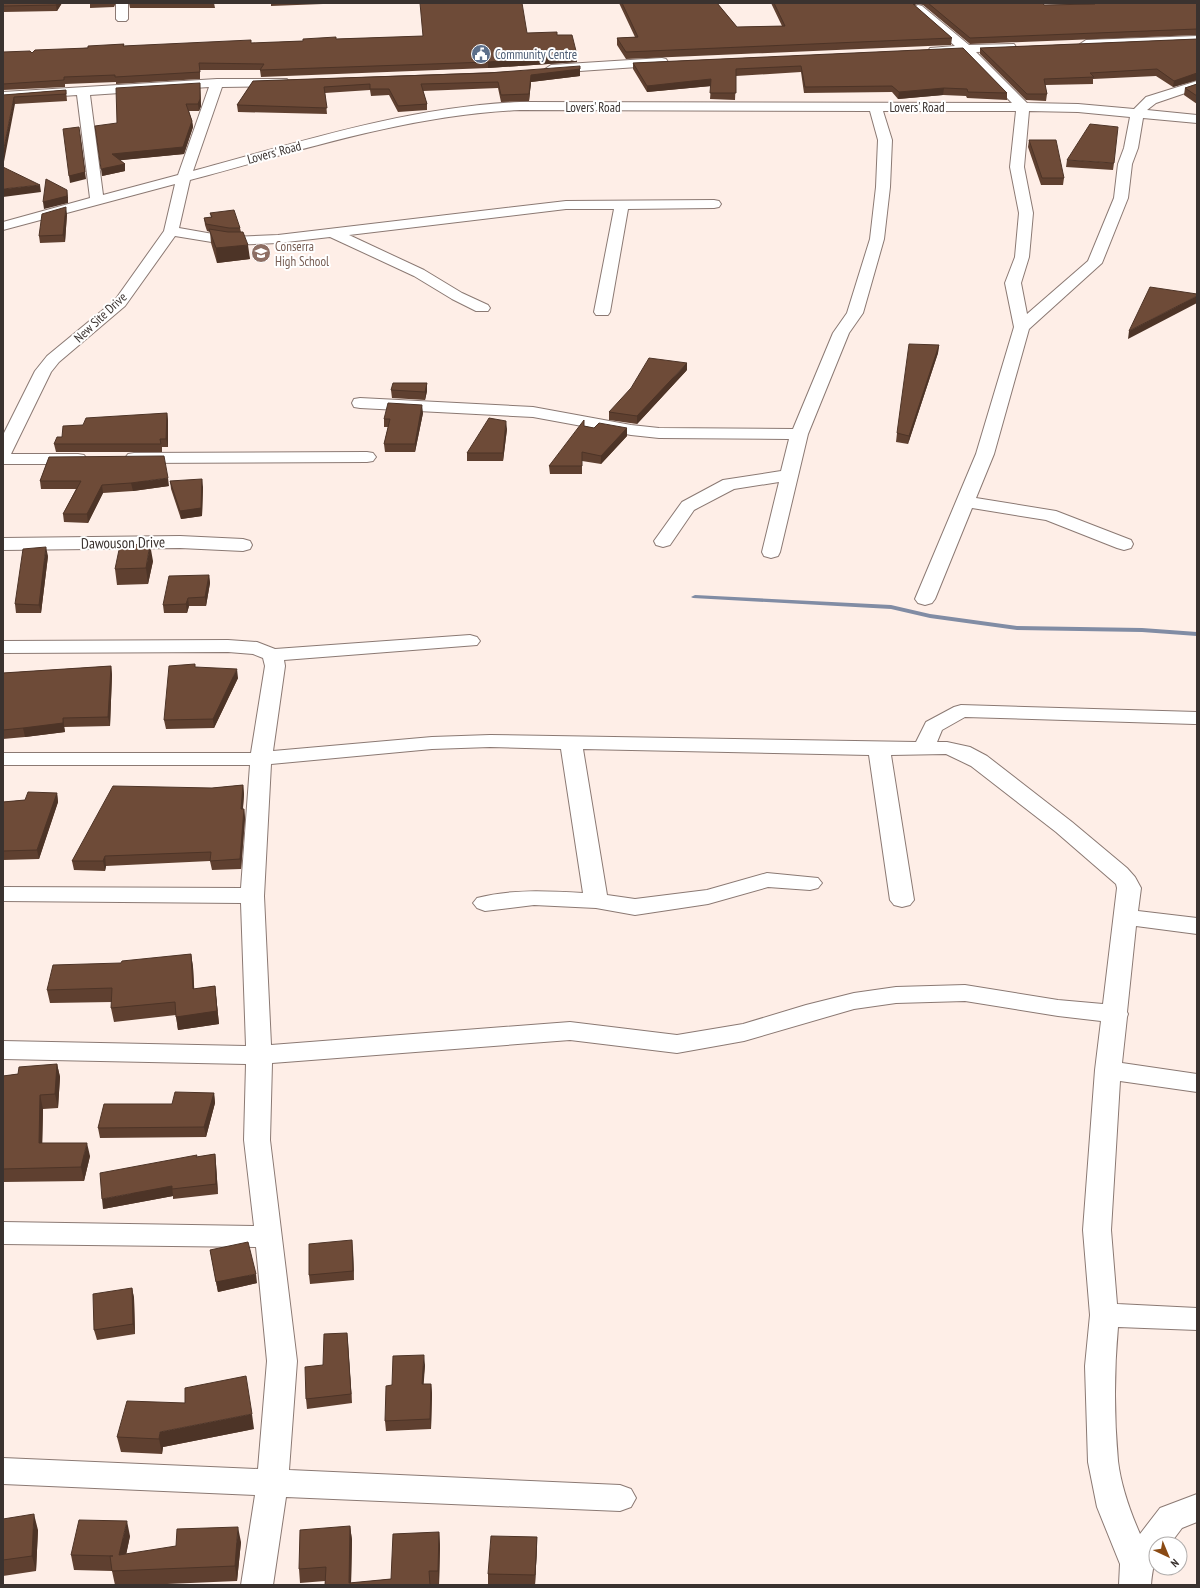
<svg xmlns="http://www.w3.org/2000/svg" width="1200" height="1588" font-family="'PT Sans Narrow',sans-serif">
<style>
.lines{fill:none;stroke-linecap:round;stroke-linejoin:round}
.stream{fill:#818ca4;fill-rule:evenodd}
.street-casing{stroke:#8b7973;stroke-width:2}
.street{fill:#fff;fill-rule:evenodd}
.wall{fill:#5f4030}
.shaded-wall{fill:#4d3427}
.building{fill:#6e4b38;stroke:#4d3427}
.labels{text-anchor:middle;stroke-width:4;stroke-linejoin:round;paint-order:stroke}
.far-service-label{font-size:13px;fill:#4e5e75;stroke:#fff;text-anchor:start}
.far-street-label{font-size:13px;fill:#3a322f;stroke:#fff}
.far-education-label{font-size:13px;fill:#785e54;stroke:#fff;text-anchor:start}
.street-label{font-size:15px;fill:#3a322f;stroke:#fff}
</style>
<rect width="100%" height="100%" fill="#feeee7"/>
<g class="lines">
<path class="stream" d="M695,595l196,10 39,9 87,12 125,2 55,4v4l-55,-4 -125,-2 -87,-12 -39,-9 -198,-11 -2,-1z"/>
<defs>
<path id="street" d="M116,3h12v16l-2,2h-8l-2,-2z
M918,5l4,1 47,39 45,-1 2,3 -2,3 -4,1 -34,1 51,51 51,1 56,5 12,-12 51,-16v8l-41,14 -9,7 50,5v8l-54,-5 -5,30 -6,16 -4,34 -26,65 -73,66 -35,125 -18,44 80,13 75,29 2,4 -2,4 -7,2 -7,-2 -71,-28 -74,-12 -37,91 -3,4 -7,2 -7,-2 -3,-4 61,-145 38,-127 -9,-44 10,-26 4,-44 -9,-46 6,-56h-133l9,29 -2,47 -6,52 -21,74 -14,20 -41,101 -28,118 -2,4 -7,2 -7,-2 -2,-4 17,-70 -45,7 -40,21 -24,35 -7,2 -7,-2 -2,-4 28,-39 41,-22 58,-9 8,-32 -130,-1 -28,-3 -98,-18 -173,-9 -6,-1 -2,-4 2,-4 6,-1 173,9 98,18 28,3 134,1 40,-96 14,-20 23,-74 6,-52 2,-47 -8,-29 -350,-1c-113,5 -221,41 -330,70l-11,48 51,9 48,-2 288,-34 148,-1 5,1 2,3 -2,3 -5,1 -86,1 -18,103 -2,3h-12l-2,-3 20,-103h-48l-217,26 75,35 38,23 26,12 2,3 -2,3h-12l-24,-12 -38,-23 -84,-39 -52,6 -48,2 -55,-9 -50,70 -66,56 -8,10 -40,82h67l6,1 3,4 -3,4 -6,1h-75v-29l32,-64 12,-15 68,-56 49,-69 11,-47 -172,46v-8l87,-24 -13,-103 -74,5v-8l214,-13h70l2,3 -6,4 -61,1 -29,84c107,-29 215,-64 327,-69l492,1 -49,-50 -33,1 -2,-3 2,-3 25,-2 -41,-36 -2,-2zM209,87l-31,88 -75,20 -13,-100zM1029,111l49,1 52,5 -6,31 -6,16 -4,34 -26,63 -61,53 -6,-31 8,-26 4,-44 -9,-46z
M1197,36v8l-111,4 -6,-4 6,-4z
M662,58l4,1 2,3 -2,3 -115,8 -6,-4 6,-4z
M367,452l6,1 3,4 -3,4 -6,1 -233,1 -6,-1 -3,-4 3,-4 6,-1z
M180,536l63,3 7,2 2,4 -2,4 -7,2 -63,-3 -177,2v-12z
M470,635l7,2 3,4 -3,4 -193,15 1,6 -12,85 159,-14 58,-2 426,7 10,-20 28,-15 7,-2 236,7v12h-3l-229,-7 -23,13 -5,12h10l23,5 17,9 85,66 55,46 8,9 6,11 -3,23 59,7v16l-61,-8 -9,86 1,2 -1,3 -5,46 75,11v18l-77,-11 -9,149 6,74 80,4v22l-79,-3c-4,44 -4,90 0,134 3,25 12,50 22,73l20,-26 37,-14v28l-15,6 -12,16h-14c0,16 -4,25 -5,41h-32l1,-21 -23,-57 -9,-45 -3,-96 5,-51 -7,-85 12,-160 6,-49 -43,-5 -93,-15 -69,2 -42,6 -110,32 -67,12 -107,-13 -298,23 -2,77 27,221 -8,109 331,15 11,4 5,9 -5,9 -11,4 -334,-14 -13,88h-32l14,-90 -252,-11v-26l255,11 9,-108 -11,-114 -253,-3v-22l251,4 -10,-86 2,-76 -243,-5v-18l243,5 -5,-143 -238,-2v-14l238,1 9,-123h-247v-12h248l14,-87 -2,-8 -10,-4 -25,-2 -225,1v-12l225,-1 29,2 18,7zM490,747l71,2 22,144c-35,-2 -72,-4 -106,5l-4,5 4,5 8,3 49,-6 62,3 39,7 73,-11 60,-17 42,3 8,-2 4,-5 -4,-5 -51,-5 -60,17 -72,9 -28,-4 -24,-146 286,6 21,145 4,5 8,2 8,-2 4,-5 -23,-145 55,-1 25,12 85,66 60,52 1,4 -14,116 -45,-4 -93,-15 -69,2 -42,6 -48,12 -63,19 -66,11 -107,-13 -299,23 -7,-149 7,-132 161,-15z"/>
</defs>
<use href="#street" class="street-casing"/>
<use href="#street" class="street"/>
</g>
<path class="wall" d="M3,3h59l-5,8 -54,1z
M90,3h26l-2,4 -24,1z
M129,3h85l1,5h-85z
M271,3h52v1l-52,2z
M619,3h98l20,24 45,-1 -11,-23h272l1,2 45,-1v-1h108v32l-227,9 -47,-39 -5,-1 -4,1 38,33 -1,7 -325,14 -9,-14v-7l18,-1z
M527,33l30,2 20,20v7l-89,6 -227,9 -1,-7h-60v9l-84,5v-2l-51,2v3l-62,3v-38l29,1 92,-9v2l127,-3 52,-2 33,-2z
M1197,39v41l-24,7 -17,-11 -63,3v5l-48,1 2,9 -1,7 -20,-1 -46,-46v-6z
M963,48l44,45v7l-40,-2 -1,-2 -23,-1 -45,4 -6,-7 -88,1 -3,-21 -65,4 -1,24 -25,-1 1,-13 -64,6 -14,-23v-6z
M580,69v7l-49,6 -2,19 -28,1 -3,-14 -75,3 4,13v6l-29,2 -9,-17 -18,1 -1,-6 -45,3 2,21 -89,-2 -1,-7 16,-24z
M1197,84v20l-13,-9 1,-7z
M200,89l1,17 -2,5h-10l3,10 1,6 -9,27 -64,6 5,4v7l-23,5 15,-53z
M66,90l1,11 -52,3 -12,-9z
M1029,140l35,38 -1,7h-22l-13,-38z
M1067,160l47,3 -1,7 -47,-3z
M210,213l30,15 1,4 9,27 -33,4 -6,-20 -1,-11 -3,-1 -2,-6 -1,-7 7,-1z
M67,214l-2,28 -25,1 -1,-7z
M939,345l-1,8 -30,91 -12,-2 1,-9z
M687,370l-50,54 -28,-4v-8z
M427,383v8l-2,9 -33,-2 -1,-8z
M167,413l1,8v26h-6v5h-106l-2,-8 8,-7 21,-12z
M423,413l-8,39h-30l-1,-8 4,-17h-4v-8z
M584,426l10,2h33v8l-26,28 -19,-3v13h-32l-1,-8z
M507,429l-4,32h-36v-8z
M49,457l120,29 -36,5 -30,2 -15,30 -24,-1 -1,-8 13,-25h-35l-1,-8z
M170,481l33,6 -1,29 -21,3 -10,-30z
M48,556l-7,57h-25l-1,-9z
M153,561l-5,23 -31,1 -2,-16z
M209,575l1,8 -4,23h-17l-2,7h-23l-1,-8z
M111,666l1,9 -2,51 -46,1 1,5 -40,5 -22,2v-66z
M196,667l42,11 -24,50 -48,1 -2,-9z
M243,785l1,9 -1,15h1l1,9 -4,51 -29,1 -2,-9 -104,5 -1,5 -31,-1 -2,-9 140,-73z
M57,793l1,9 -19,57 -36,1v-58l22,-2z
M191,954l2,13 1,22 21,-3 4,38 -41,6 -2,-15 -62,7 -3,-14 1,-6 -62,1 -3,-13 74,-27z
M57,1064l3,13 -2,31 -15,1 -1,34 48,13 -6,25 -81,1v-106l15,-2z
M214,1093l1,10 -9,34 -106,1 -2,-10 74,-24z
M215,1154l1,10 2,30 -45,5v-3l-70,13 94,-52z
M210,1250l47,33 -39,9z
M353,1250l1,30 -44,4 -1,-9z
M132,1288l2,10 1,36 -38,6 -3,-10z
M347,1333l5,70 -45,6 -1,-10 17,-34z
M425,1365l-2,19h8l1,10 -1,35 -45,2 -1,-10 7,-36z
M254,1429l-91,18 -1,7 -41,-2 -4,-15z
M3,1519l35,11 -2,41 -33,5z
M350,1526l2,14 -1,43 40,-4 48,-47 1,14 -1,39h-114v-4l-25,2 -1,-14z
M130,1536l-4,18 115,-12 -4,39 -93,4h-29l-3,-14 -38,-1 -3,-15z
M537,1537v10l-2,38 -47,-1v-10z"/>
<path class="shaded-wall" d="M57,3h5l-5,8 -1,-6z
M911,3h7l-7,4z
M577,55v7l-89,6v-6z
M580,69v7l-49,6 -2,19v-7l2,-19z
M1197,73v7l-24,7 1,-6z
M711,79v7l-64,6v-6z
M200,83l1,23 -2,5 -1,-7z
M944,88l-1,7 -45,4 1,-7z
M14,97l1,7 -12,63v-14z
M192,121l1,6 -9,27 -71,7 -1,-7z
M80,134l6,45 -16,4 -1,-7z
M125,164v7l-23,5 -1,-7z
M40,185l1,7 -38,5v-8z
M67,190l1,7v6l-24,6 -1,-7z
M66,207l1,7 -2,28 -2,-7z
M248,245l2,14 -33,4 -1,-15z
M1197,296v7l-69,36 1,-8z
M939,345l-1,8 -30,91 1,-8z
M687,363v7l-50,54v-8z
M427,383v8l-2,9v-8z
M422,405l1,8 -8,39v-8z
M167,413l1,8v26l-2,-8z
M506,421l1,8 -4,32v-8z
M627,428v8l-26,28v-8z
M168,478l1,8 -36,5 -2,-8z
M202,479l1,8 -1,29 -21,3 -1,-8z
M102,485l1,8 -15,30 -1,-9z
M150,544l3,17 -5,23 -2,-16z
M46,547l2,9 -7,57 -2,-8z
M209,575l1,8 -4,23 -1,-9z
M188,598l1,8 -2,7 -1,-9z
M111,666l1,9 -2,51 -2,-9z
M237,669l1,9 -24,50 -1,-9z
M63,718l2,14 -40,5 -2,-9z
M243,785l1,9 -2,24 -1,-9z
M57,793l1,9 -19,57 -2,-9z
M244,809l1,9 -4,51 -1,-10z
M105,856l1,10 -1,5 -2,-10z
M191,954l2,13 2,35 -2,-13z
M215,986l4,38 -41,6 -2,-13z
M57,1064l3,13 -2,31 -3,-14z
M214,1093l1,10 -9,34 -2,-10z
M40,1095l3,14 -1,48 -3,-14z
M87,1143l3,13 -6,25 -3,-14z
M215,1154l1,10 2,30 -2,-10z
M172,1186l1,10 -70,13 -1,-10z
M352,1240l1,10 1,30 -1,-9z
M256,1274l1,9 -39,9 -2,-10z
M132,1288l2,10 1,36 -2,-10z
M347,1333l1,10 4,60 -1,-9z
M424,1355l1,10 -2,29 -1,-10z
M431,1384l1,10 -1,35 -1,-10z
M252,1414l2,15 -91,18 -1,7 -3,-15 1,-7z
M34,1514l4,16 -2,41 -4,-15z
M127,1521l3,15 -7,34 -4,-15z
M350,1526l2,14 -1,45h-2z
M238,1527l3,15 -4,39 -2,-15z
M439,1532l1,14 -1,39 -1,-14z
M537,1537v10l-2,38v-10z"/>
<path class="building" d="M3,3h54l-1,2 -53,1z
M420,3h102l5,30 30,-1v3h15l5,20 -89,7 -228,8 4,-6 -65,-1 1,9 -85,5v-2l-51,2v3l-61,4v-32l27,-1 2,2 3,-3 53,-2v-2l36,-2 -1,2 128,-6v3l52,-2v-2l33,-2v2l87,-3z
M622,3h95l20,24 48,-1 -11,-23h138l40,35 -326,14 -9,-14 21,-1z
M928,3h115l1,2 51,-1 -1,-1h103v26l-227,9z
M1197,39v34l-23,8 -17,-12 -67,4 4,4 -50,2 3,15h-20l-47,-46z
M963,48l44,45 -39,-1 -1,-3 -23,-1 -45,4 -7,-6 -87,1 -4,-21 -65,3v24h-26l1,-14 -64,7 -14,-23z
M580,66v3l-49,6 -2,19 -28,1 -3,-13 -77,2 6,20 -29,2 -9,-17h-19v-5l-46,3 3,21 -90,-3 16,-24 235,-8z
M200,83v16l-2,5h-12l6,17 -9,26 -71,7 13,10 -24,5 -6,-43 22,-3 -1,-35z
M1197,84v12l-12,-8z
M66,90v4l-52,3 -11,56v-58z
M1090,124l28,3 -4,36 -47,-3z
M79,127l6,45 -16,4 -6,-47z
M1029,140h27l8,38h-22z
M3,167l37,18 -37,4z
M46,179l21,11v6l-24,6z
M66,207l-3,28 -24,1 3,-22z
M234,210l6,18h-11l-23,-4 -2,-6 8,-1 -2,-4z
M209,229l19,3h15l5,13 -32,3z
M1150,287l47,7v2l-68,35z
M909,344l30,1 -30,91 -12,-3z
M649,358l38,5 -50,53 -28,-4 22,-24z
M393,383h34l-2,9 -34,-2z
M388,403l34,2 -7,39h-31l6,-25h-6z
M167,413l-1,26h-6l1,5h-107l3,-7h5l1,-11 20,-1 3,-7z
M489,418l17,3 -3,32h-36z
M584,420v6l10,2 5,-5 28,5 -26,28 -19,-4v14h-33z
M164,456l4,22 -37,5 -29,2 -15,29h-24l18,-33h-41l9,-24z
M202,479l-1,29 -21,3 -10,-30z
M150,544l-4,24 -31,1 5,-24z
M46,547l-7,58 -24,-1 8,-55z
M209,575l-4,22 -17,1 -2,6 -23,1 6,-29z
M195,664v3l42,2 -24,50 -49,1 5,-54z
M111,666l-3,51 -45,1v5l-40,5 -20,2v-57z
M243,785l-2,24h3l-4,50 -30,2 1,-9 -106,4 -2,5h-31l41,-75 99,2z
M28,792l29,1 -20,57 -34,1v-49l22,-2z
M191,954l2,35 22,-3 2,25 -41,6 -1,-15 -64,6 1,-20 -65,2 6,-25 68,-2 1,-2z
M57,1064l-2,30 -15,1 -1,48h48l-6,24 -78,2v-93l15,-2 1,-7z
M175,1092l39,1 -10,34 -106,1 6,-24h68z
M215,1154l1,30 -44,5v-3l-70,13 -2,-26 97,-18 -1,2z
M352,1240l1,31 -44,4v-31z
M248,1242l8,32 -40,8 -6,-32z
M132,1288l1,36 -39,6 -1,-36z
M347,1333l4,61 -45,5 -1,-32 18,-2 1,-31z
M424,1355l-2,29h9l-1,35 -45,2 1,-35 6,-1 1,-29z
M246,1376l6,38 -92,18 -1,7 -42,-2 10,-36 58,2v-15z
M34,1514l-2,42 -29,4v-41z
M79,1520l48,1 -8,34 57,-9 1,-17 61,-2 -3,39 -123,5 -2,-15h3l-42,-1z
M350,1526l-1,57 42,-4 2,-45 46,-2 -1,39h-9l1,14h-105l1,-18 -27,2 1,-39z
M491,1536l46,1 -2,38 -47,-1z"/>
<defs>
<symbol id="civic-disc" viewBox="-11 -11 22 22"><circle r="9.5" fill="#5c6f8a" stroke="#fff"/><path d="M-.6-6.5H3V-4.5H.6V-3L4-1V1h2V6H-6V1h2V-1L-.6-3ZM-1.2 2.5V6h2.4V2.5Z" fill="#fff"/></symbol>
<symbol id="school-disc" viewBox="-11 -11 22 22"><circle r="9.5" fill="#8d6e63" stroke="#fff"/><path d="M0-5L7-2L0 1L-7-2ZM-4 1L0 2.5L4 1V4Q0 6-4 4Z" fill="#fff"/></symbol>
</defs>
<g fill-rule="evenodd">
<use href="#civic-disc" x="470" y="43" width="22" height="22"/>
<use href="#school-disc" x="250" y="242" width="22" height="22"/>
</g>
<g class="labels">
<g class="far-service-label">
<text x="495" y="59">Community Centre</text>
</g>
<g class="far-street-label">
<text x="593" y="112">Lovers' Road</text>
<text x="917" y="112">Lovers' Road</text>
<text transform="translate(274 152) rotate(-15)" y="5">Lovers' Road</text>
<text transform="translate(100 317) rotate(-43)" y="5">New Site Drive</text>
</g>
<g class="far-education-label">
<text x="275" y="251">Conserra<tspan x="275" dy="15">High School</tspan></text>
</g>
<g class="street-label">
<text transform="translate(123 543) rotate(-1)" y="5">Dawouson Drive</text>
</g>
</g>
<rect width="1200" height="1588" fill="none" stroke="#3a322f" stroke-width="8"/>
<g transform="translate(1168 1556) rotate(136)"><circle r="19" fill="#ffffff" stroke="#b0adac"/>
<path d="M0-3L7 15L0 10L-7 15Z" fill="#8a4a14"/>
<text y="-6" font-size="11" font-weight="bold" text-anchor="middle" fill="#3a322f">N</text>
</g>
</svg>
